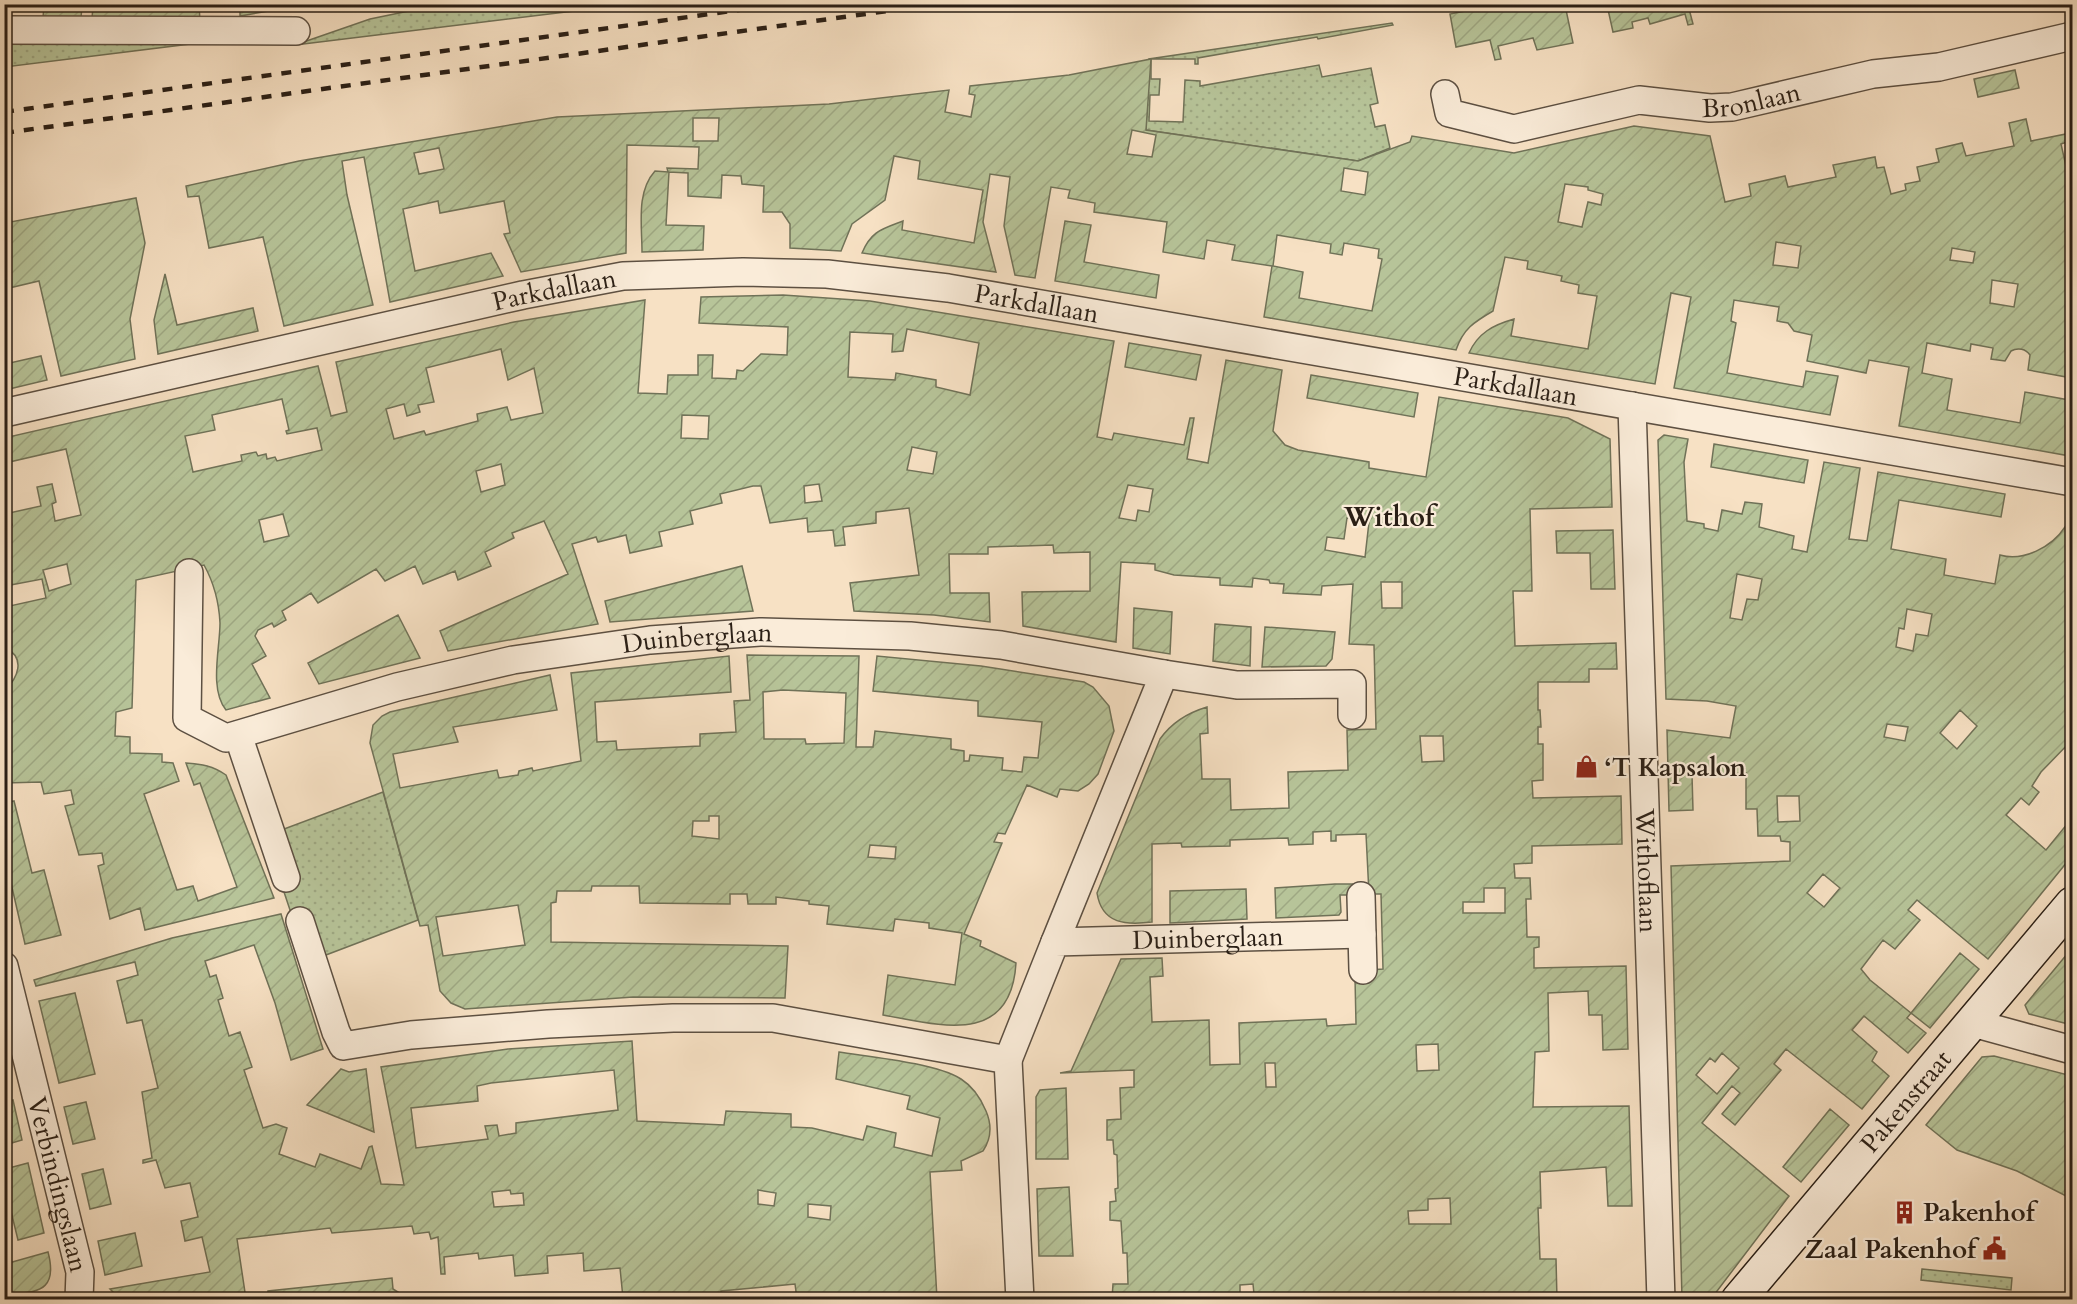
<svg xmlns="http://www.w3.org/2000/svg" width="2077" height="1304" font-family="Cardo,serif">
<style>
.grass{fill:url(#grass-dots);stroke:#707258;stroke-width:1.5}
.garden{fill:url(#garden-furrows);stroke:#707258;stroke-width:1.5;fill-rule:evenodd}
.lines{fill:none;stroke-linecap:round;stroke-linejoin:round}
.street-casing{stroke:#5d5042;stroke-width:30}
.secondary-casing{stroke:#2a1f16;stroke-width:36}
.street{stroke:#faecd9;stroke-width:27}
.secondary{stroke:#faecd9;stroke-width:33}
.rail{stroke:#2a1f16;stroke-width:4.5;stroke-dasharray:10 10;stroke-linecap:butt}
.labels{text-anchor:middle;stroke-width:4.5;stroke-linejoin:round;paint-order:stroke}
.street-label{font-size:26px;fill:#2a1f16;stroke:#faecd9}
.poi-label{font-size:26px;font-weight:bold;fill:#2a1f16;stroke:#faecd9;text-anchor:start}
.neighbourhood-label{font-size:27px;font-weight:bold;fill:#2a1f16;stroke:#faecd9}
</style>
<defs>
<pattern id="grass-dots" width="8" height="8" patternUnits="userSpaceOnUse" patternTransform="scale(1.5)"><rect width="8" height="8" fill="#b7c499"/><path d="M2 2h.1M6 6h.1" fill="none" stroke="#9ea883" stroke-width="1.8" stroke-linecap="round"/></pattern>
<pattern id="garden-furrows" width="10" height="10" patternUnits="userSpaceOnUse" patternTransform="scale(1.5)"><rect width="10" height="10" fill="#b7c499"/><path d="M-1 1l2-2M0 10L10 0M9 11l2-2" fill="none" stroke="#9ea883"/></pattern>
</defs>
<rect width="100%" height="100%" fill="#f7e1c4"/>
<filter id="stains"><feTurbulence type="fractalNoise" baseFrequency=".00333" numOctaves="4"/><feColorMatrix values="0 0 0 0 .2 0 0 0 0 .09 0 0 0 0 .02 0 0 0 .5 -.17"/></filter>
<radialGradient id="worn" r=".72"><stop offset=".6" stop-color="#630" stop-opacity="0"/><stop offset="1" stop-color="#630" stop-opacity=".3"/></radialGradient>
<path class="grass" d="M438,5h186l-329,40 75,-26z
M1392,23l1,2 -75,14 -1,-2 -119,21v6h-3v-5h-44v20h9l-1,16h-9l-1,26 34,1 2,-42 15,1v5l119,-21 3,12 49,-9 7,35 -8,2 5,22 10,-2 5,23 -32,13 -212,-31 3,-71z
M5,35l185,6v3l-185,23z
M383,792l35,128 -100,38 -26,-42 -9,-27 -7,-57z
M1922,1269l90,9 -1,12 -90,-10z"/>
<path class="garden" d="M44,5h38l-1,13h-38z
M93,5h106l1,16 -108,-2z
M240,5v-1l64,1 -64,11z
M1496,5h69l8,38 -36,7 -4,-12 -35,8 3,13 -6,1 -5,-20 -34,7 -6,-33z
M1607,5h81l5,19 -5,1 -3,-11 -35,10 -2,-6 -16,4 1,6 -20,4z
M1151,59l-5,71 212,31 52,-19 2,-6 102,17 120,-27 76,10 15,66 26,-6 -2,-12 36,-8 3,11 48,-10 -3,-12 42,-8 2,11 7,-1 7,27 15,-4 -1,-6 15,-3 -3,-14 22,-5 -3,-13 26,-6 4,13 48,-10 -5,-23 17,-4 5,22 35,-7 1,8 -6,2 9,40 2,-1v195l-44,-8 2,-15c-4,-6 -12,-8 -19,-4l-6,10 -14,-2 2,-11 -22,-4 -1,7 -43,-8 -5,30 30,6 -5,31 73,13 5,-31 44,8 3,6 -2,50 -171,-30 10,-59 -40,-7 -3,13 -59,-12 5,-26 -18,-4 -6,-8 -11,-2 2,-14 -45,-7 -3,21 5,2 -9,50 76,14 3,-16 32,5 -8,39 -156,-27 17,-91 -20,-4 -16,91 -186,-31c9,-20 24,-28 45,-34l-3,17 77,13 9,-53 -19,-3 1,-8 -18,-4 1,-5 -35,-7 1,-8 -23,-4 -12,54c-19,11 -30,18 -37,39l-192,-33 8,-51 -40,-6 3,-15 -28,-5 -3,19 -41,-7 4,-30 -73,-10 1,-9 -27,-5 2,-8 -19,-3 -16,91 -20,-3 -11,-49 6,-49 -20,-3 -7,48 13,50 -134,-19c9,-22 20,-24 41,-32l-1,9 72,13 9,-53 -65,-11 2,-18 -26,-5 -9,44 -33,24 -11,27 -51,-3v-24l-8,-12h-19l1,-26 -22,-2 -1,-8 -19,-1 -1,23 -33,-2v-23l-19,-1 -3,53 38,1 -1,24 -61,2c0,-27 -6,-60 13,-81l13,1 -1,-4 31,1 1,-22 -72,-2 -1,108 -105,19 -17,-38 6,-1 -6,-32 -64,12 -2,-12 -35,8 12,62 76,-18 12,23 -113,26 -26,-145 -22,4 5,34 26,110 -89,21 -21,-89 -54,11 -10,-52 -11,1 -2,-11 113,-25 258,-44 272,-13 120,-14 -4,22 26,5 4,-22 -6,-1 1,-8 99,-11zM693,118h26l-1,23h-25zM1132,130l24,5 -4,22 -25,-3zM439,148l5,21 -25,5 -5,-21zM1344,168l24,4 -3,23 -24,-4zM1565,184l23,3v3l15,4 -2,11 -13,-3 -6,25 -24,-5zM1277,235l54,9 -1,9 12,2 2,-12 35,6 -1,9 4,1 -10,52 -73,-13 4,-26 -30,-6zM1776,242l25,4 -3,22 -25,-3zM1952,248l23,4 -2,11 -23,-3zM1992,280l26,4 -4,23 -24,-4z
M2015,70l4,18 -41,9 -4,-18z
M136,198l9,45 -15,76 5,40 -74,17 -22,-95 -34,8v-66z
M1065,221l26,4 -7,37 75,13 -3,23 -101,-17z
M165,274l12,51 76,-17 5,23 -100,23 -4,-34z
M783,295l87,6 244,40 -17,96 15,3 2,-7 70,12 6,-27h4l-7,41 21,4 18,-103 56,10 -9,61 12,14 13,5 71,12v6l57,9 13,-80 129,21 42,21 2,68 -82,2 2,82h-19l2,55 101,-3 1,26h-28v13h-51v28h2l1,17h-3v17h5v36l-11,1 1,17 88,-2 1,48 -90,2v17l-18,1 1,14h15l1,21h-5l1,38h12v10l-5,1v20l92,-2 2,83 -25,1 -1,-35h-13l-1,-24 -40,2 1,58 -14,1 -2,55 96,-1 3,100h-24l-2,-39 -66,5 1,36h-3l2,51h16l1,40h-31v-4l-25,1v4l-217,-1 -1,-5h-29l-1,-10 -13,1v14h-128l1,-15h15l-1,-31h-4l-2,-32 -11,-1v-18l6,-1 -1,-12 3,-1 -1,-33 -3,-1 -1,-14h-6v-20l14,-1 -1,-31 14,-1v-17l-74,3 11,-2 50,-112 41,-1 1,18 -13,1 2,45 57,-2 1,45 30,-1 -1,-41 87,-4 1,7 29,-2 -1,-46 14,-8 14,-1 -2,-75h-12l-3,-60 -30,1v6h-5v-10l-18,1v12l-24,1 -1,-7 -58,2v6l-48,1 -1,-4 -29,1v78c-25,3 -50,3 -55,-29l63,-154c12,-17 27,-26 47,-32l1,26 -8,1 2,45h28l1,31 58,-2 -1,-36 60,-2 -1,-40 29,-1 -2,-84 -25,-1 4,-60 -31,2 -1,9 -38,-2 1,-9 -14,-1 -1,-3 -16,-2 -1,9 -32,-2v-7l-46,-3 -19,-5v-6l-34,-2 -5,80 -93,-16 -1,-34 68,-1v-39l-36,1 -1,-8 -65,2v7h-39l1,39h39l1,29 -56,-7 -80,-4 -4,-28 69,-8 -10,-67 -33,4v11l-33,4 2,18 -10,1 -2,-16 -25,2 -1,-14 -37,5 -9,-37h-8l-33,8 2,9 -32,8 3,13 -34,8 3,14 -32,7 -4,-18 -28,7 -2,-5 -24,7 26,80 -150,27 -8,-20 128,-57 -24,-53 -32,12 2,5 -29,14 6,14 -33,14 -3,-9 -32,13 -8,-18 -30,15 -9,-12 -58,34 -7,-10 -29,18 4,9 -12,7 -2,-4 -14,7 -3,6 11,20 -14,8 18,34 -44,12c-17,-21 -6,-61 -6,-87 -1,-20 -6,-40 -16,-58l-68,15 -4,128 -16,4 -1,24 15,1v16l32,1v8l11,1 6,18 -35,13 33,96 16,-4 5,15 39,-14 -37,-104 -6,2 -8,-22c16,1 27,3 40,12l48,123 -129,32 -5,-22 -30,11 -12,-53 6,-2 -2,-11 -23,2 -14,-49 9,-2 -3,-14 -27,4 -3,-12 -36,1v-92c12,-13 22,-32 0,-44v-40l41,-9 -4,-19 -37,7v-59l7,-2 -3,-12 32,-7 -4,-19 15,-3 4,18 -4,2 3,17 26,-6 -15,-66 -61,14 -1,-25 314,-72 13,50 16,-4 -11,-50 178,-40 131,-22 -7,93 29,1 1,-19h30v-20h15l-1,23 24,1 1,-9 6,1 18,-17 26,1 1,-28 -89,-4 2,-26zM907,329l72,14 -9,52 -34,-8v-7l-40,-7 -1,7 -47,-3 2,-45 43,2 -1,18 11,-1zM501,349l7,31 26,-12 9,45 -32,7 -4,-13 -30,7 1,7 -52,14 -2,-4 -30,8 -8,-30 18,-5 3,12 13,-4 -2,-7 16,-3 -8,-34zM282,399l7,31 -3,1 1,3 30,-6 5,22 -45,11 -2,-4 -8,2 -1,-5 -8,2 -2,-4 -15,3 1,6 -49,11 -8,-36 30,-6 -3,-15zM682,415l27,1 -1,23 -27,-1zM912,447l25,5 -4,22 -26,-4zM501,464l4,21 -24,7 -5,-21zM819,484l3,17 -17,2 -1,-17zM1128,485l25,4 -4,23 -11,-2 -2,11 -17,-3zM283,514l6,22 -25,6 -5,-22zM1347,518l22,4 -4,35 -40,-7 2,-13 17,2zM67,564l4,20 -22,7 -6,-21zM1381,582h21v26h-20zM1420,736h23l1,25 -22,1zM1484,888h21v25h-42v-11h21zM1438,1044l1,26 -22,1 -1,-26zM1265,1063h10l1,24h-10zM1450,1198l1,26h-42l-1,-13 20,-1v-11z
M1129,343l72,12 -5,25 -71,-13z
M41,356l6,24 -42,10v-26z
M1311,375l107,18 -4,24 -107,-19z
M1664,435l24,4 -4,23 3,59 17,3v4l14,3 4,-21 20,4 3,-12 17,2 -3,23 35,9 -2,13 15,3 17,-90 36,6 -11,71 18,2 11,-69 127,22 -4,23 -102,-17 -8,49 55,10 -2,16 51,9 5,-29c23,7 52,-8 65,-28 4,-6 5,-16 7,-21v234l-31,32 -9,14 7,6 -10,13 -8,-7 -15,17 40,35 26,-32v38l-84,103 -71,-59 -9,10 12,10 -25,29 -12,-9 -22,29 9,11 41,33 49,-60 19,16 -49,59 -19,-15 -4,5 19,15 -18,20 -44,-37 -12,14 25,22 -5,9 17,15 -27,33 -76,-60 -12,15 7,6 -46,55 -13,-11 18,-21 -8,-7 -30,37 87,73 -78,103h-29l-11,-433 119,-5v-19l-9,-1 -1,-5h-22l-1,-27h-11v-36l-54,2 1,35 -24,1 -2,-81 63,8 6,-32 -29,-5 -41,-2 -8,-259zM1737,574l25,5 -4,21 -11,-1 -5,21 -12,-2zM1907,609l25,5 -4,22 -12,-2 -3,17 -17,-4 3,-19 5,1zM1960,710l17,16 -20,23 -17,-16zM1887,724l21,3 -3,14 -21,-4zM1777,796h22l1,25 -22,1zM1823,874l17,14 -16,19 -17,-14zM1722,1053l17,15 -22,26 -21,-19 14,-17 5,4z
M1714,444l94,16 -4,23 -93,-16z
M1613,530l2,59h-24l-1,-36h-33l-1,-22z
M742,566l11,45 -143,11 -5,-21z
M1134,608l38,4 -2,42 -37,-6z
M398,615l22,43 -101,26 -11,-21z
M1215,624l36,3 -1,39 -37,-5z
M1265,627l70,5 -3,27 -6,7 -64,1z
M747,655l112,1 -3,91h17l2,-16 76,8v10l13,2v10h5l1,-6 33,3 -1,12 20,2 2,-15 14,1 4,-36 -64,-6v-15l-105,-10 4,-35 104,10 103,16 9,5 16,19 5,25 -16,43 -9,10 -11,7 -18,-2 -3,8 -30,-12 -22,49 -7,-1 -4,9 8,1 -38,91 17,7 -1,5 36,17c-5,84 -77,62 -133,52l5,-40 67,10 7,-52 -33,-5v-5l-34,-4 -2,12 -66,-7 2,-18 -20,-2v-3l-33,-4v7h-28l-1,-10h-17v10l-90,-1 -1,-17h-47l-1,5h-34l-1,11 -5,1v39l237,4 -3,52 -152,-1 -168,12 -14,-6 -11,-12 -12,-66 -8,1 -50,-183 3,-18 9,-9 8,-4 160,-37 7,35 -104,17 5,15 -65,12 7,34 97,-18 2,8 19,-3 1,-4 13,-3 1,3 48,-10 -10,-88 158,-17 2,36 -136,10 2,40 19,-1 1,9 83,-4v-12l36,-2 -2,-31 16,-1zM783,690l63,3 -2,50 -38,1 -1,-5h-41l-1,-47zM709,816h10v23l-27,-3 1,-15h16zM870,845l26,2 -1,12 -27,-2zM518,905l7,40 -82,11 -7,-39z
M14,801l18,72 12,-3 17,65 -36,9 -20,-87v-54z
M1335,884h18l1,11h-14l1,17 -2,3 -63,3 -1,-30z
M1246,889l1,30 -77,4v-32z
M281,914l42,135 -32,11 -16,-57 -21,-58 -49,16 5,16 6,-2 7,23 -5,2 11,36 11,-4 12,35 -8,3 19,58 13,-4 11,4 -8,26 36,13 5,-13 41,15 8,-22 3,-1 9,38 23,1 -23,-118 127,-18 124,-8 5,80 87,4 2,-14 65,3v13l21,1 51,12 4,-14 29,7 -2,14 38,9 8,-38 -33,-9 3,-13 -74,-17 3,-27c32,5 97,11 122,27 11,7 20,20 25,32 6,14 5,28 -3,40l-22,10 1,9 -32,2 7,127h-140l-2,-15 -74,7v8h-102l4,-1 -3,-30 -36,3 -1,-18 -36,3 1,17 -33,3 -2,-21 -34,4 -1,-6 -34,4 1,17h-4l-3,-37 -7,2 -2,-7 -15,2 -2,-8 -80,7 -2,-5 -93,11 9,60 -127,-1 -9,-9 100,-17 -8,-35 -17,4 -4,-20 17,-4 -8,-34 -25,5 -9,-28 -13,3v-3l9,-2 -10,-66 16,-4 -16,-68 -15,3 -10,-42 21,-6 -3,-13 -99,24 -2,-6 138,-42zM614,1070l4,40 -102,13v10l-17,3 -2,-11 -12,1 3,13 -72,9 -5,-40 67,-7 -1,-15 14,-3zM510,1190l1,4 12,-1 1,12 -30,2 -2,-15zM758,1190l18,3 -2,13 -16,-2zM808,1204l23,2 -1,14 -22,-3z
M2072,948v77l-43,-11 -4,-9z
M75,993l20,81 -36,9 -20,-82z
M1994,1056l78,20v123l-55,-28 -60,-21 -31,-25 56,-68z
M341,1069l8,3 17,-3 8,63 -67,-27z
M1066,1088l2,71h-32v-62l4,-7z
M13,1100l9,40 -17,5v-43z
M86,1102l9,37 -22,5 -9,-37z
M1830,1109l19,16 -48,57 -18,-15z
M28,1163l16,70 -26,7 -11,-45h-2v-26z
M103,1169l8,35 -21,5 -8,-35z
M1069,1187l4,69h-34l-2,-67z
M135,1233l7,33 -37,9 -7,-34z
M48,1252c9,34 -5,41 -36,42l-7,-30z
M392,1278l1,11 16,10h-141v-8z"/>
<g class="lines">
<defs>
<g id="street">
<path d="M4,30l292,1"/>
<path id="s1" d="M1445,94l4,19 65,16 125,-29 71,8 22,-1 141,-33 66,-7 133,-31"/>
<path id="s2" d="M1632,406l29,894"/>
<path id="s3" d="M4,413l519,-118 100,-19 120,-4 84,2 121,14 1124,194"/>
<path id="s4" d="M189,573l-2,145 39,20 171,-51 116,-27 137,-20 110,-8 150,4 91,9 163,29 -109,268"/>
<path d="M1164,674l73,11 115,-1v31"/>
<path d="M238,735l48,143"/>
<path d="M300,921l36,111 7,14 68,-11 137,-11 125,-6h100l235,42 12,240"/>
<path d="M1362,934l1,36"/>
<path id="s5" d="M4,966l76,306 -1,28"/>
<path d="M1973,1023l99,27"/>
<path id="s6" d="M1008,1060l47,-118 307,-8 -1,-38"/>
</g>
<g id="secondary">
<path id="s7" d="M1738,1300l334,-396"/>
</g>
</defs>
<use href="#street" class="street-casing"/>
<use href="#secondary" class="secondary-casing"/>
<use href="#street" class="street"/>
<use href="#secondary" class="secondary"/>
<path class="rail" d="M4,112l778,-108
M4,133l934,-129"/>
</g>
<defs>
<symbol id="shop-bare" viewBox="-9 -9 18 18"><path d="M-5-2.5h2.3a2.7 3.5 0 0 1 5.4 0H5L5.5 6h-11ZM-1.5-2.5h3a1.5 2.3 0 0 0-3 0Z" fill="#8f2418" stroke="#faecd9" stroke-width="2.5" paint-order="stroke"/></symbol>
<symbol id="building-bare" viewBox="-9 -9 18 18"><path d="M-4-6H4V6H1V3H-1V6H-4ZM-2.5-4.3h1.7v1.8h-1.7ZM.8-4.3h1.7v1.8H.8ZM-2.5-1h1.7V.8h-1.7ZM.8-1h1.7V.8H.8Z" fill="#8f2418" stroke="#faecd9" stroke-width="2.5" paint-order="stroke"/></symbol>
<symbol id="civic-bare" viewBox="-9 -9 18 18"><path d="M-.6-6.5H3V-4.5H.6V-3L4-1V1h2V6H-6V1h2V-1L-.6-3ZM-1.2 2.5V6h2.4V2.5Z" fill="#8f2418" stroke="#faecd9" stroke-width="2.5" paint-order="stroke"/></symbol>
</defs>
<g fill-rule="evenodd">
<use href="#shop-bare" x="1570" y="750" width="33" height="33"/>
<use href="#building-bare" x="1888" y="1196" width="33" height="33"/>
<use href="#civic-bare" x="1978" y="1232" width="33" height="33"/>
</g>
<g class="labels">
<g class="street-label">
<text dy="9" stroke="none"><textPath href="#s1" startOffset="328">Bronlaan</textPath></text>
<text dy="9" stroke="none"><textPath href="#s3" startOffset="564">Parkdallaan</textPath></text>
<text dy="9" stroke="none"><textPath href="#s3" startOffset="1050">Parkdallaan</textPath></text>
<text dy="9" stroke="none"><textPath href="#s3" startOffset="1536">Parkdallaan</textPath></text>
<text dy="9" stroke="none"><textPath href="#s4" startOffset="672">Duinberglaan</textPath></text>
<text dy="9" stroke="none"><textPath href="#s2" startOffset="465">Withoflaan</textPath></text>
<text dy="9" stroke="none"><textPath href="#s6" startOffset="280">Duinberglaan</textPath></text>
<text dy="9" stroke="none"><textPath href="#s7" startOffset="260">Pakenstraat</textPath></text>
<text dy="9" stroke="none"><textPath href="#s5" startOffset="225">Verbindingslaan</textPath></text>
</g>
<g class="poi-label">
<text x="1605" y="776">‘T Kapsalon</text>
<text x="1923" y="1221">Pakenhof</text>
<text x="1976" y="1258" text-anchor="end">Zaal Pakenhof</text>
</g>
<g class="neighbourhood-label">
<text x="1389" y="526">Withof</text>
</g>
</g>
<rect width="2077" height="1304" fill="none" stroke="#f7e1c4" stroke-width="24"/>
<rect x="6" y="6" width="2065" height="1292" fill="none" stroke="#2a1f16" stroke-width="3"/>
<rect x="12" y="12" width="2053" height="1280" fill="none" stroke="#2a1f16" stroke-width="1.5"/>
<rect width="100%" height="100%" filter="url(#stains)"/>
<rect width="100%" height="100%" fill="url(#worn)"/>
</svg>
